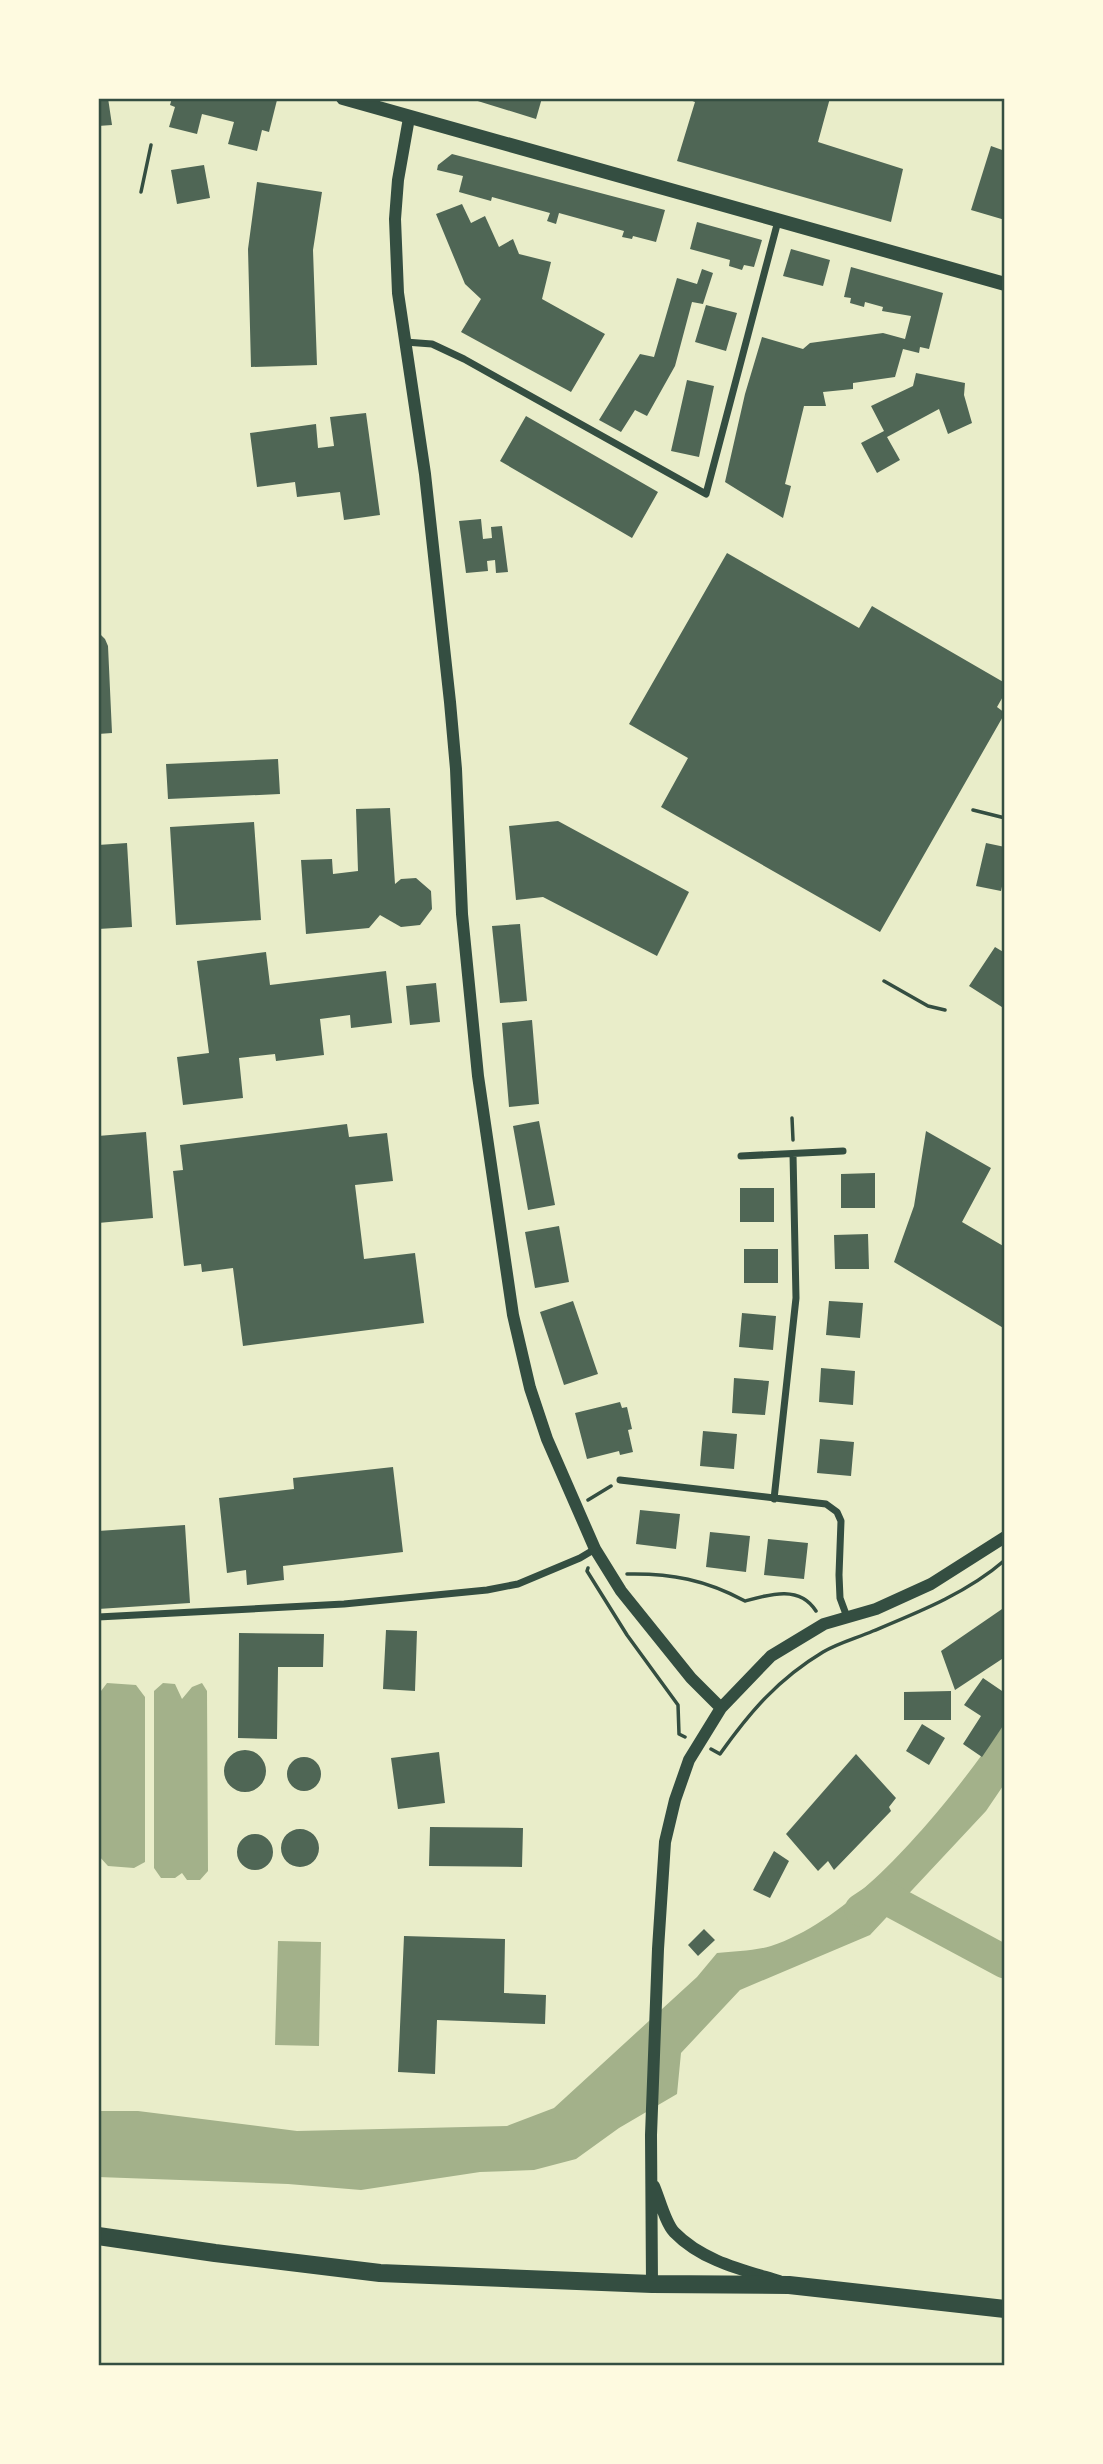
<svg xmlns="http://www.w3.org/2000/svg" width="1103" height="2464" font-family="Montserrat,sans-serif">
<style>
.water{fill:#a3b18a}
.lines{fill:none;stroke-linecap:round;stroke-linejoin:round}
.river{stroke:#a3b18a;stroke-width:33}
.building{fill:#4f6655}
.path{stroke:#344e41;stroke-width:3.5}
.minor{stroke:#344e41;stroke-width:7}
.tertiary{stroke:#344e41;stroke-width:12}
.secondary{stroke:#344e41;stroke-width:14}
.primary{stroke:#344e41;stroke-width:18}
.neatline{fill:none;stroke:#344e41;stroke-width:2.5}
</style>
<rect width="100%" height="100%" fill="#e9edc9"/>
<path class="water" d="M107,1683l29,2 9,12v165l-11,6 -26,-2 -10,-11v-160z
M163,1683l12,1 7,15 10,-12 10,-4 5,8 1,180 -8,9h-13l-5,-7 -7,5h-14l-7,-10v-177z
M1005,1723v60l-19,28 -116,124 -130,55 -59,63 -4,41 -58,34 -43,31 -42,11 -54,2 -119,18 -73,-6 -190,-7v-66h40l159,20 210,-5 47,-18 143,-131 20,-24c17,-2 37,-2 54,-7 90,-29 181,-148 234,-223z
M278,1941l43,1 -2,104 -44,-1z"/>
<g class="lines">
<path class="river" d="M861,1910l21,-14 123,66"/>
</g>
<path class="building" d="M98,98h10l4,27 -14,1z
M172,98h96l9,2 -8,32 -7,-2 -5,21 -29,-7 6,-22 -32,-8 -5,20 -28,-7 6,-20 -5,-2z
M468,98h74l-6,21z
M685,98h145l-12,44 85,27 -12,53 -214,-61 18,-59z
M991,146l14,5v69l-34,-10z
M452,154l213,56 -9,32 -23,-6 -1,3 -10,-2 2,-6 -65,-18 -3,11 -9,-3 3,-8 -58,-16 -1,4 -32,-9 4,-16 -26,-6 1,-5z
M204,165l6,33 -33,6 -6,-34z
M257,182l65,10 -9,58 4,115 -66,2 -3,-118z
M462,204l9,19 14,-7 14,31 14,-8 6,15 32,8 -9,37 63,35 -34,58 -110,-60 20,-33 -16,-15 -29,-70z
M697,222l65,18 -8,27 -10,-2 -2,5 -13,-4 1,-6 -40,-11z
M791,249l39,11 -7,26 -40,-10z
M851,267l92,26 -14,56 -9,-2 -1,6 -16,-4 -8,28 -42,6v6l-30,3 3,14h-22l-19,78 6,2 -8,32 -58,-36 20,-88 17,-57 41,12 7,-6 73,-10 22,6 6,-23 -29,-5 1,-4 -18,-5 -1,5 -14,-4 1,-5 -7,-1z
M702,269l11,4 -10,31 -11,-2 -17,64 -28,50 -12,-6 -14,22 -22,-12 41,-66 14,3 23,-79 20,6z
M706,305l31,8 -11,38 -31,-9z
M916,373l49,10 -1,12 8,28 -24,11 -9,-25 -52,28 13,23 -23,13 -16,-30 23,-12 -13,-25 42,-20z
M687,380l27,6 -15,71 -28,-6z
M366,413l14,102 -36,5 -4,-28 -43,5 -2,-15 -38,5 -7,-54 66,-9 2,24 16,-2 -4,-29z
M526,416l132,76 -26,46 -132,-77z
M481,519l2,20 9,-1 -1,-11 11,-1 6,46 -12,1 -1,-13 -8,1 1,10 -22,2 -7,-52z
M727,553l132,75 13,-22 133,77v10l-8,14 8,6 -125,219 -219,-125 27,-49 -59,-34z
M98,632l7,7 3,7 4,87 -14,1z
M278,759l2,35 -112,5 -2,-35z
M390,808l5,76 6,-5 15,-1 15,13 1,18 -12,16 -19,2 -21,-12 -11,13 -63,6 -5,-74 31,-1 1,15 25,-3 -2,-62z
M558,821l131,71 -32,64 -114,-59 -27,3 -7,-74z
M254,822l7,98 -85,5 -6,-98z
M127,843l5,84 -34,2v-84z
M986,843l19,4v26l-4,18 -25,-5z
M520,924l7,77 -27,2 -8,-77z
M995,947l10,6v56l-36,-23z
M266,952l4,33 116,-14 6,52 -41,5 -1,-13 -30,4 4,36 -48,6 -1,-7 -36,4 4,40 -60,7 -6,-48 32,-4 -12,-92z
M436,983l4,39 -30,3 -4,-39z
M532,1020l7,84 -30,3 -7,-84z
M539,1121l16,84 -27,5 -15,-84z
M347,1124l2,13 38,-4 6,48 -38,4 9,74 51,-6 9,70 -181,23 -10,-78 -31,4 -1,-8 -17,2 -11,-95 10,-1 -3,-25z
M926,1131l65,37 -29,54 43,25v82l-111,-67 20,-56z
M146,1132l7,86 -55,5v-87z
M875,1173v35h-34v-34z
M740,1188h34v34h-34z
M559,1226l10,56 -34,6 -10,-56z
M868,1234l1,35h-34l-1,-34z
M744,1249h34v34h-34z
M573,1301l25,73 -34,11 -24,-73z
M829,1301l34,2 -3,35 -34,-3z
M742,1313l34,3 -3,34 -34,-3z
M821,1368l34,3 -2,34 -34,-3z
M734,1378l35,3 -4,34 -33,-2z
M620,1402l2,6 5,-1 5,22 -4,1 5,22 -13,3 -1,-4 -32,8 -12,-46z
M703,1431l34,3 -3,35 -34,-3z
M820,1439l34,3 -3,34 -34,-3z
M393,1467l10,85 -120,14 1,14 -37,5 -1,-15 -19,3 -8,-75 75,-9 -1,-11z
M640,1510l40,4 -4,35 -40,-5z
M185,1525l5,78 -92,6v-78z
M710,1532l40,4 -4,36 -40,-5z
M768,1539l40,4 -4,36 -40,-4z
M1005,1607v50l-50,33 -14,-39z
M386,1630l31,1 -2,60 -32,-2z
M239,1633l85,1 -1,33h-45l-1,72 -39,-1z
M983,1678l22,15v30l-23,34 -19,-13 18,-28 -17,-11z
M951,1691v29h-47v-28z
M922,1724l23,14 -16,27 -23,-14z
M224 1771a21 21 0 1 1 42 0a21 21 0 1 1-42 0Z
M439,1752l6,51 -47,6 -7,-51z
M856,1754l40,44 -7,9 2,4 -57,59 -6,-9 -10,10 -32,-37z
M287 1774a17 17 0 1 1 34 0a17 17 0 1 1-34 0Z
M430,1827l93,1 -1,39 -93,-1z
M281 1848a19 19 0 1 1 38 0a19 19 0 1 1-38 0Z
M237 1852a18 18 0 1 1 36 0a18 18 0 1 1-36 0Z
M774,1851l15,10 -19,37 -17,-8z
M704,1929l11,11 -17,16 -10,-11z
M404,1936l101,3 -1,54 42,2 -1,29 -108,-4 -2,54 -37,-2z"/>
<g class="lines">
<path class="path" d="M141,192l10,-47
M973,810l32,8
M884,981l44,25 17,4
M792,1118l1,22
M588,1500l23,-14
M588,1568l-1,3 40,64 51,70 1,29 6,3
M627,1574c44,-1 79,6 118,27 25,-7 55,-16 71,10
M711,1749l9,5c30,-42 58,-75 103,-102 15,-9 34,-14 50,-21 46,-19 94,-38 132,-71"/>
<path class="minor" d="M405,342l27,2 32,15 242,135 72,-273
M741,1156l102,-5
M620,1480l206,24 11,8 4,9 -2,54 1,23 7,19
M774,1499l22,-201 -3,-144
M98,1617l246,-13 143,-14 31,-6 62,-26 15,-9"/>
<path class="tertiary" d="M409,118l-11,62 -3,39 3,74 27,181 25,228 6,67 6,145 16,162 35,239 17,73 17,51 48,110 26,42 70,87 30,30
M654,2186c6,14 11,36 20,46 28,29 69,38 105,49
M652,2284l-1,-149 7,-186 7,-107 10,-42 14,-40 32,-52 50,-52 53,-32 52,-15 55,-25 74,-47"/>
<path class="secondary" d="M343,98l662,186"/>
<path class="primary" d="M98,2236l117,17 165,20 272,11 137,1 216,24"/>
</g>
<rect width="1103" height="2464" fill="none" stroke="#fefae0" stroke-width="200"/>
<rect x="100" y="100" width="903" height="2264" class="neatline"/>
</svg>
